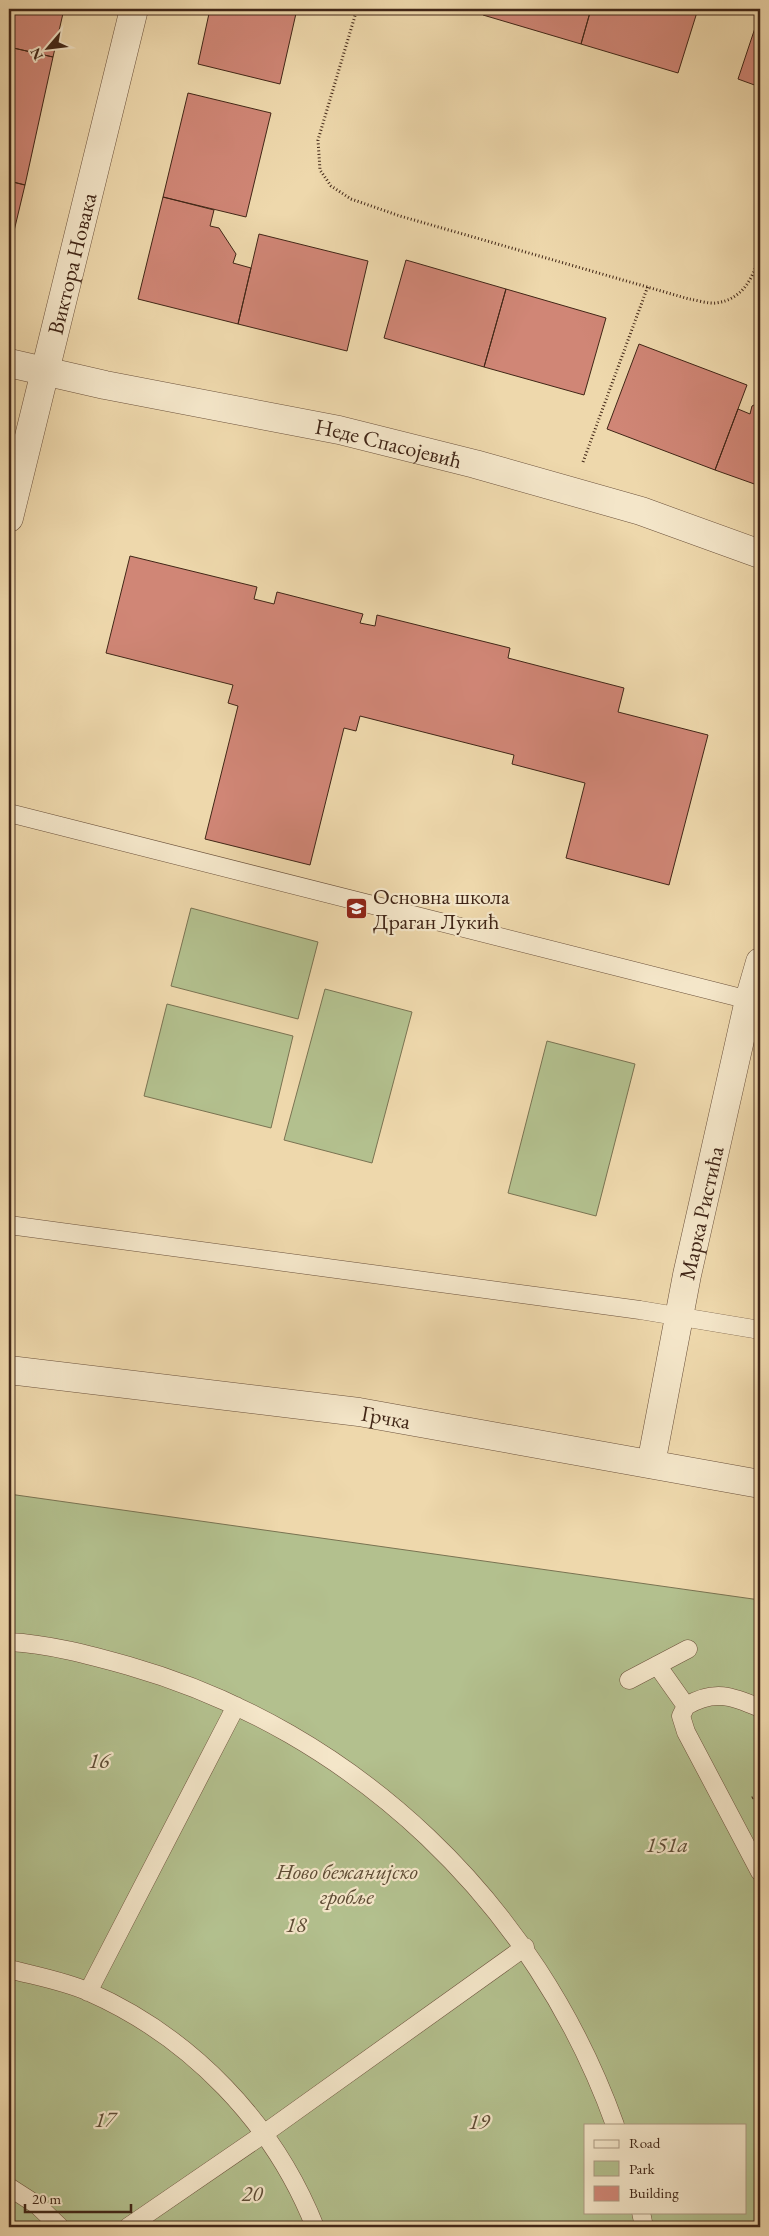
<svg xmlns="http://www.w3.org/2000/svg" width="769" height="2236" font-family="'EB Garamond',serif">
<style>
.green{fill:#b3c08e;stroke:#7a7352;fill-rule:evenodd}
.building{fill:#d08676;stroke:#412617}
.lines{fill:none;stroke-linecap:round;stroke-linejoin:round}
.service-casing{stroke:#6c523c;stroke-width:19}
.minor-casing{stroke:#6c523c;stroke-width:29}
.path{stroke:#412617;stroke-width:3;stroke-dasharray:1 2.5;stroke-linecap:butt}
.service{stroke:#f4e6c9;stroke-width:18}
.minor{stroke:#f4e6c9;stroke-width:28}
.labels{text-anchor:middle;stroke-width:4.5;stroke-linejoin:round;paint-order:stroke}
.street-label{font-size:22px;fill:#412617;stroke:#f4e6c9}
.poi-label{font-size:22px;fill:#412617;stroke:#f4e6c9;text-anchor:start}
.park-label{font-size:22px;font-style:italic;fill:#5e4c35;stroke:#f4e6c9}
</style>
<rect width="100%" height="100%" fill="#eed8ac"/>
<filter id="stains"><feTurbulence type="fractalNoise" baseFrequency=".004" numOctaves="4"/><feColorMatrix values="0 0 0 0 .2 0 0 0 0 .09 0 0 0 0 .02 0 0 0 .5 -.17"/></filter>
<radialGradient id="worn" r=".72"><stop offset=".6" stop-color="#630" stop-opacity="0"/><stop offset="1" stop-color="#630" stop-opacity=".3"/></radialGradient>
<path class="green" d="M191,908l127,34 -20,77 -127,-33z
M325,989l87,23 -40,151 -88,-23z
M167,1004l126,32 -22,92 -127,-32z
M547,1041l88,23 -39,152 -88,-23z
M9,1494l751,106v627h-751zM585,2125h160v87h-160z"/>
<path class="building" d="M9,9h55l-11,48 -44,-10z
M210,9h87l-17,75 -82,-20z
M485,9h106l-10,35 -98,-29z
M591,9h107l-20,64 -97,-29z
M760,13v74l-22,-8z
M9,47l44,10 -28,128 -16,-4z
M188,93l83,20 -25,104 -83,-20z
M9,181l16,4 -16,67z
M163,197l51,13 -4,16 9,2 17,26 -3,9 18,5 -13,56 -100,-25z
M259,234l109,27 -21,90 -109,-27z
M406,260l100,29 -22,78 -100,-29z
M506,289l100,29 -22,77 -100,-28z
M639,344l108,41 -32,85 -108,-41z
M760,402v84l-45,-16 23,-61 12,5 2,-8z
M130,556l127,31 -3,12 20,5 3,-12 86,22 -3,9 15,3 2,-11 133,33 -2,10 116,30 -6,24 90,23 -39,150 -103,-27 19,-75 -73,-19 2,-9 -154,-39 -4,15 -12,-3 -34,137 -105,-26 33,-133 -10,-3 5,-18 -127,-32z"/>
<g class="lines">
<defs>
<path id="service" d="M9,813l740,187
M9,1225l631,85 120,20
M9,1642c40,2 81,13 120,24 227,65 407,238 486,459
M657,1665l29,41 -5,10 5,16 74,140
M629,1680l59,-31
M686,1706c28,-17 46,-10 74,2
M9,1969c26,7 55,12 80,23 102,45 185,131 226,235
M88,1992l148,-286
M9,2187l28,18 23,22
M641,2212l3,15
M128,2227l137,-94 260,-186"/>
<g id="minor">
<path id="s1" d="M9,363l96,22 234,45 136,34 166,47 119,43"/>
<path id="s2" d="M9,518l125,-509"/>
<path id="s3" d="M9,1370l350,42 401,72"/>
<path id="s4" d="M651,1464l36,-189 62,-275 11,-38"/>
</g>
</defs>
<use href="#service" class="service-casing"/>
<use href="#minor" class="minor-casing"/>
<path class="path" d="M357,9l-39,131 2,30 11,16 20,13 49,17 289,83c8,1 19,5 27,4 28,-4 36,-25 44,-47
M583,462l65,-176
M752,1798l8,-4"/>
<use href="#service" class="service"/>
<use href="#minor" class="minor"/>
</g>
<defs>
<symbol id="school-square" viewBox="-11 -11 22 22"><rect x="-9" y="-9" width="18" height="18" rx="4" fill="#8f2418" stroke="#f4e6c9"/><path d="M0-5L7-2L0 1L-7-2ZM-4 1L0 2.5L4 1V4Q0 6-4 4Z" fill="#fff"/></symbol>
</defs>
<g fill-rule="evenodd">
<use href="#school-square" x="344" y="896" width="25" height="25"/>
</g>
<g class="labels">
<g class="street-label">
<text dy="8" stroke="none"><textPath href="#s2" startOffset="262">Виктора Новака</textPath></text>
<text dy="8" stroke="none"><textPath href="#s1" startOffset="388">Неде Спасојевић</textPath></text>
<text dy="8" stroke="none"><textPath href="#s4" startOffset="256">Марка Ристића</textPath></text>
<text dy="8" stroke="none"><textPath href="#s3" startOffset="380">Грчка</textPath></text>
</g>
<g class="poi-label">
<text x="373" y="904">Основна школа<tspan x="373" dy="25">Драган Лукић</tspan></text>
</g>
<g class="park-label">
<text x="99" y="1768">16</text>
<text x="667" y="1852">151a</text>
<text x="347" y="1879">Ново бежанијско<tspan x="347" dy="25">гробље</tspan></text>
<text x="296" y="1932">18</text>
<text x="105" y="2127">17</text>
<text x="479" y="2129">19</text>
<text x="252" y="2201">20</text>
</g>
</g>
<rect width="769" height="2236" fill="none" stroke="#eed8ac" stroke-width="30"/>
<rect x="10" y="10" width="749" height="2216" fill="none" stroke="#412617" stroke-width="2.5"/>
<rect x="15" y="15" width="739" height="2206" fill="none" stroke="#412617"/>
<rect x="584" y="2124" width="162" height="90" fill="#f4e6c9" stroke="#ac9982"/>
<rect x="594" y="2140" width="25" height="8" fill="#f4e6c9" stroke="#ac9982"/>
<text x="629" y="2148" font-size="15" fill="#412617">Road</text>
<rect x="594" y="2161" width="25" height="15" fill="#b3c08e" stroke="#ac9982"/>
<text x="629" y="2174" font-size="15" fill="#412617">Park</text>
<rect x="594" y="2186" width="25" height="15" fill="#d08676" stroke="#ac9982"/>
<text x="629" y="2198" font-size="15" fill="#412617">Building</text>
<g transform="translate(48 48) rotate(242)" stroke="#f4e6c9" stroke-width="4" paint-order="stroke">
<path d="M0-4L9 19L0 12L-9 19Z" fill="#412617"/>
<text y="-8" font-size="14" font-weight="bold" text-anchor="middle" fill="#412617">N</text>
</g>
<path d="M25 2204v8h106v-8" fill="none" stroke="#412617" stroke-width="2.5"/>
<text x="32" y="2204" font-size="15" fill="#412617" stroke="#f4e6c9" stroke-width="4" paint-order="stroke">20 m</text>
<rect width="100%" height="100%" filter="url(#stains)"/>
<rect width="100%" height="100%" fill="url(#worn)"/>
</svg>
